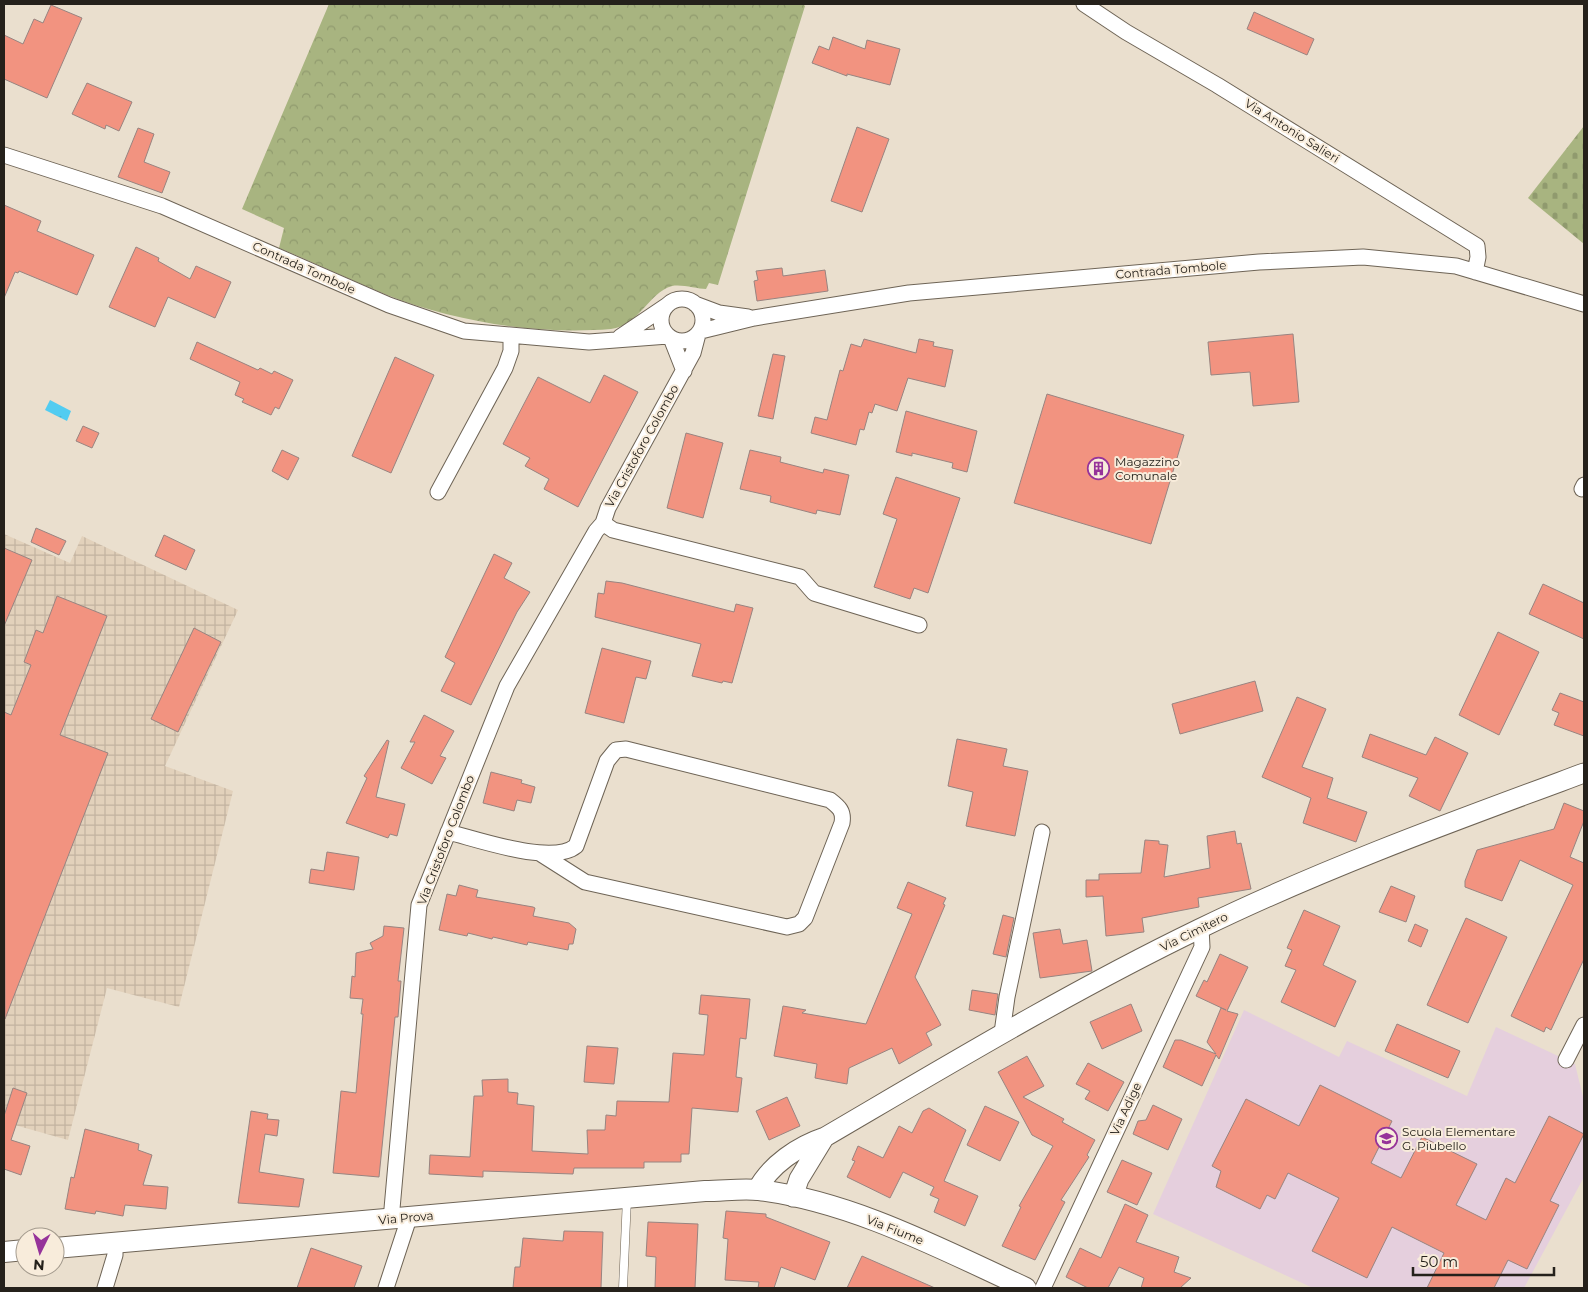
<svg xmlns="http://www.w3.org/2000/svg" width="1588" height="1292" font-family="Montserrat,sans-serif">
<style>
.industrial{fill:url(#industrial-grid)}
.education{fill:#e5cfdd}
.forest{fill:url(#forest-crowns)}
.cemetery{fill:url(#cemetery-stones)}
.water{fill:url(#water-ripples)}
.building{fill:#f29380;stroke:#988480}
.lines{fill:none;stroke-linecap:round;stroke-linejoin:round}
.service-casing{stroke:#6e6456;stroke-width:9}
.minor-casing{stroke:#6e6456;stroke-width:17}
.tertiary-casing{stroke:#6e6456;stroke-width:21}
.secondary-casing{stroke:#6e6456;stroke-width:22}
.service{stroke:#fff;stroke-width:8}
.minor{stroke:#fff;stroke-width:15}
.tertiary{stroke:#fff;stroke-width:19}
.secondary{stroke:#fff;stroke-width:20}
.labels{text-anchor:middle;stroke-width:4;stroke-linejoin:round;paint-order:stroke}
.street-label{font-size:12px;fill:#25211b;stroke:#f8ecdb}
.poi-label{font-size:12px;fill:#25211b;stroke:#f8ecdb;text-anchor:start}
</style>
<defs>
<pattern id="industrial-grid" width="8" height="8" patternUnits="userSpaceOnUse" patternTransform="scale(1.25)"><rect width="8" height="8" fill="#e2d1bb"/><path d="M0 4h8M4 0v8" fill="none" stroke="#c2b3a0"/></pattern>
<pattern id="forest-crowns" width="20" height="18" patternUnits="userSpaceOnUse" patternTransform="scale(1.25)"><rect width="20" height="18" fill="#a8b480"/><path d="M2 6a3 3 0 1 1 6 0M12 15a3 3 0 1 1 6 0" fill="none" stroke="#909a6e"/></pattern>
<pattern id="cemetery-stones" width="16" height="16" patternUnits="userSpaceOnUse" patternTransform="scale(1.25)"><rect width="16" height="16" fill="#a8b480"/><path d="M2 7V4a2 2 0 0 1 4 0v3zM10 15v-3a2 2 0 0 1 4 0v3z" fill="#909a6e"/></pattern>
<pattern id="water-ripples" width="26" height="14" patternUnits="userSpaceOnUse" patternTransform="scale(1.25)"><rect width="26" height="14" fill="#52ccf1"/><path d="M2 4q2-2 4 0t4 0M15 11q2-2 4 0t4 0" fill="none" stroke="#47afce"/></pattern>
</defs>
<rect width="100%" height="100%" fill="#eadfce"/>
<path class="industrial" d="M4,534l66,29 12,-27 156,74 -73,156 68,25 -54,216 -72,-19 -39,152 -64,-18z"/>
<path class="education" d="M1244,1010l95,47 8,-16 120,55 29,-69 79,37 9,37v76l-60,111h-211l-160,-74z"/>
<path class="forest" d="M329,4h474l2,2 -87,279 -9,-2 -3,6c-9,0 -24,-5 -34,-3 -24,7 -33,40 -61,43 -74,6 -155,-7 -224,-34 -36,-15 -72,-32 -108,-47l5,-20 -42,-19z"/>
<path class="cemetery" d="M1584,126v118l-56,-46z"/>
<path class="water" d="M50,400l21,11 -4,10 -22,-11z"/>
<path class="building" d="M51,5l31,13 -35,80 -43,-19v-44l19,9 11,-25 9,4z
M1254,12l60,27 -7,16 -60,-26z
M833,37l32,12 2,-9 33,9 -10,36 -43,-11v2l-35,-13 7,-17 10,4z
M87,83l45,19 -13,29 -13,-6 -1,4 -33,-15z
M857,127l32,12 -27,73 -31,-11z
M138,128l16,6 -10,28 26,10 -8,21 -44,-16z
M4,205l37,16 -4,10 57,24 -17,40 -58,-24 -1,2 -3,-1 -11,26z
M136,247l23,11 -1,3 32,18 6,-13 35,16 -16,36 -47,-21 -13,30 -46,-20z
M782,268l1,8 42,-6 3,21 -71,10 -3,-20 4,-1 -2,-9z
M1293,334l6,68 -46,4 -3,-34 -39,3 -3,-33z
M864,339l52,14 3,-14 15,3 -1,4 20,4 -8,37 -37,-9 -11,33 -22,-7 -3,9 -3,-1 -5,18 -4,-1 -4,16 -45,-12 4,-16 12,3 13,-50 3,1 8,-27 10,3z
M197,342l61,28 2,-2 12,6 2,-3 19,9 -14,29 -4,-2 -4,8 -29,-13 2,-3 -9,-4 5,-13 -50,-23z
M773,354l12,2 -12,63 -15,-3z
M395,357l39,18 -43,98 -39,-17z
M604,375l34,17 -60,115 -34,-18 5,-10 -24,-13 5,-8 -27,-14 35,-67 52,26z
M1047,394l137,41 -33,109 -137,-41z
M906,411l71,20 -10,41 -15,-4 1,-5 -41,-10v3l-16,-4z
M83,426l16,7 -7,15 -16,-7z
M686,433l37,10 -20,75 -36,-10z
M282,450l17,8 -11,22 -16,-9z
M750,450l31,7 -1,5 43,11 1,-4 25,6 -9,40 -23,-5 -1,4 -46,-12 1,-6 -31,-7z
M896,477l64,21 -32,95 -14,-5 -4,11 -36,-12 23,-68 -14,-5z
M36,528l30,13 -7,14 -28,-13z
M164,535l31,15 -9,20 -31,-14z
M4,548l28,12 -28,66z
M494,554l18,9 -8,15 26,14 -13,20 -46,93 -30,-14 14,-28 -10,-6z
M606,581l16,2 112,29 2,-8 17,4 -21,75 -9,-2 -1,2 -30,-7 9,-32 -106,-27 3,-24 6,1z
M1543,584l41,19v36l-55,-25z
M57,596l50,20 -47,119 48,18 -103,266 -1,-307 7,3 20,-50 -7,-3 12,-32 7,3z
M194,628l27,14 -43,90 -27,-13z
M1498,632l41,20 -40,83 -40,-20z
M602,648l49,13 -5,18 -10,-2 -12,46 -39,-10z
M1255,681l8,30 -83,23 -8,-30z
M1560,693l24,9v34l-30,-11 5,-12 -7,-3z
M1297,697l29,12 -24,58 31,11 -6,20 40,14 -11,30 -53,-19 8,-25 -49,-21z
M424,715l30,16 -14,25 6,2 -14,26 -31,-16 14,-26h-5z
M1370,734l56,21 9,-18 33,16 -28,58 -31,-15 9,-18 -56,-21z
M957,739l50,10 -4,17 25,5 -13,65 -49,-10 7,-34 -25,-6z
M387,740l2,1 -13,56 29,7 -8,32 -7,-2 -2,4 -42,-15 21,-45 -3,-2z
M491,772l31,8 -1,3 14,4 -4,16 -14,-3 -3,11 -31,-8z
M1564,803l20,8v10l-14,36 14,6v96l-33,71 -5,-3 -2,5 -33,-16 62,-131 -53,-25 -18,41 -37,-14v-6l12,-31 77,-21z
M1235,831l2,13 4,-1 10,46 -53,9 1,9 -57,11 2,14 -38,4 -3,-40 -17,1v-17h13v-6l42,-1 4,-33 14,1v3l9,1 -4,32 46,-9 -3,-32z
M327,852l32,5 -5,33 -45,-7 2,-14 13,2z
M908,882l38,16 -3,6 2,1 -30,72 26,48 -15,8 6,12 -33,19 -7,-16 -43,20 -2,16 -32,-6 2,-14 -43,-8 9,-50 23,4 -4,3 64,11 46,-110 -15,-6z
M459,885l19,5 -2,7 57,10 2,1 -2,8 36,7 7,6 -3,15h-4l-1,6 -40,-8 -1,3 -34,-8 -1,2 -24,-6 -1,3 -28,-6 8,-36 9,2z
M1391,886l24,10 -9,26 -27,-10z
M1304,910l36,16 -17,39 33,16 -21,46 -54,-25 15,-32 -11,-4 7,-16 -5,-2z
M1003,915l11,3 -8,39 -13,-3z
M1466,918l41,19 -39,86 -41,-18z
M1415,924l13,6 -7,17 -13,-6z
M384,926l20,2 -6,53h3l-3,36h-3l-16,160 -46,-4 8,-82 15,2 7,-79h-2l2,-15 -13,-1 2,-22 3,1 1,-24 17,-4 -3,-6 13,-7z
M1060,929l3,15 24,-4 5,31 -52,7 -7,-45z
M1220,954l28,13 -21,44 11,3 -19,45 -3,-4 -14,31 -39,-19 12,-27h6l35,14 -9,-12 14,-34 5,2 -30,-14 8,-16 3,2z
M972,990l26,4 -3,21 -26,-5z
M701,995l49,4 -4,40 -6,-1 -4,39 6,1 -4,34 -46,-4 -3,46h-8v8h-37v6h-70l-1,6 -90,-3v6l-54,-3 1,-19 40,2 4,-61h9l-1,-16 26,-1v13l10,1 -1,11 17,2 -2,45 56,3 -1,-24h18l1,-15 10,1 1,-15 52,1 4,-49 31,2 4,-40 -9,-1z
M1131,1004l11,27 -40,18 -12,-27z
M1397,1024l63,27 -12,27 -63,-27z
M587,1046l31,2 -4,36 -30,-2z
M1027,1056l17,30 -21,11 41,22 -2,3 33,18 -8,15 2,2 -28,43 4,2 -30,58 -33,-14 19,-39 -2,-1 34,-60 -21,-11 -34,-63z
M1088,1063l36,19 -16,29 -23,-12 5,-8 -14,-7z
M1320,1085l72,36 -21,42 30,15 21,-41 55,27 -21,41 30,15 20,-42 9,5 34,-67 35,18 -34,67 9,4 -32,64 -19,-9 -14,28h-67l17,-35 -52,-26 -25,51 -55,-27 27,-53 -51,-25 -13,26 -8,-4 -7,14 -44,-22 5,-16 -9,-5 34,-67 53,27z
M13,1088l14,5 -16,47 19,6 -9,29 -17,-6v-53z
M787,1097l13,29 -31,14 -13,-29z
M1153,1105l29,14 -14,31 -35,-16 5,-13 8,-1z
M985,1106l34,16 -19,39 -33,-16z
M929,1108l37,22 -22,51 34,15 -13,30 -31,-14 5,-13 -9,-4 4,-8 -31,-15 -13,26 -43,-21 8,-16 -3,-1 6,-14 25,12 16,-32 13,7 11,-22z
M251,1111l17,3 -1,5 12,1 -2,16 -12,-2 -6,38 45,7 -5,28 -61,-4z
M85,1129l54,15 -1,6 14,5 -9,30 25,2 -2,22 -41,-4 -2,11 -27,-5 -1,3 -30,-5 6,-32 3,1z
M1122,1160l30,13 -15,32 -30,-13z
M1125,1204l23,11 -12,27 43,15 -5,15 17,6 -11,10h-39l3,-10 -25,-11 -11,21h-20l-22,-11 14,-29 21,10z
M726,1211l40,3v3l64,25 -15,38 -34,-13 -7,21h-16l1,-6 -34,-2 3,-41 -5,-1z
M648,1222l50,2 -3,64h-40l1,-31 -10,-1z
M564,1231l39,1 -2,56h-88l2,-21h5l3,-29 40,3z
M311,1248l51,18 -8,22h-57z
M862,1256l73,32h-88z"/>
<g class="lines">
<defs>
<path id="service" d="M623,1288l4,-90"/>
<path id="minor" d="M1084,4l42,28 91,53 260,161 1,11 -3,15
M4,155l158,51 227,99 75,26 125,11 79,-6
M661 320a21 21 0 1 1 42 0a21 21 0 1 1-42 0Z
M695,304l24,9 29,4
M701,331l53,-13 155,-25 350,-31 104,-5 93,9 128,38
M620,337l46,-31
M671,338l13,33
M1582,489l2,-4
M438,492l67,-124 6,-17v-14
M603,523l10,7 187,47 14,16 105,32
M448,832c29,7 104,34 128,14l31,-85 9,-11 10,-1 204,51c9,7 14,11 12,23l-37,95 -6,6 -12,3 -202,-45 -44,-28
M1002,1033l5,-36 35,-165
M1566,1060l18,-35
M391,1220l28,-315 88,-219 89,-155 7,-8 5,-15 85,-155 5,-19
M105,1288l10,-33v-13
M386,1288l23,-70
M1043,1288l159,-341 -1,-19"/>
<path id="tertiary" d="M757,1190c13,-25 41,-44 68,-53 123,-72 246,-146 374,-208 125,-61 255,-108 385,-156
M793,1197l6,-18 25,-41"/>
<path id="secondary" d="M55,1248l650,-57c18,0 37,-3 54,-1 94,12 182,59 267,98
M4,1252l21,-2"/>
</defs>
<use href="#service" class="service-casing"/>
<use href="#minor" class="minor-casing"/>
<use href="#tertiary" class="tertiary-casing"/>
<use href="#secondary" class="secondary-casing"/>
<use href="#service" class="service"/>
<use href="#minor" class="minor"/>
<use href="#tertiary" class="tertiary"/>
<use href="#secondary" class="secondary"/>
</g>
<defs>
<symbol id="building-ring" viewBox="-11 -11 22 22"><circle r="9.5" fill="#f8ecdb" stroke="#96339a" stroke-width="1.5"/><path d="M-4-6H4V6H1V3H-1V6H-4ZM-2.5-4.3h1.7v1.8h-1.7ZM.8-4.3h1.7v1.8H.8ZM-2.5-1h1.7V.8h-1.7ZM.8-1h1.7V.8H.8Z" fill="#96339a"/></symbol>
<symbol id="school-ring" viewBox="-11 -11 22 22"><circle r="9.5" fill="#f8ecdb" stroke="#96339a" stroke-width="1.5"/><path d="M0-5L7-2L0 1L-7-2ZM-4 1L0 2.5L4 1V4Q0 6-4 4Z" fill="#96339a"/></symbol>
</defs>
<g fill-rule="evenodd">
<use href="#building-ring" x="1086" y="456" width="25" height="25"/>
<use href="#school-ring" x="1374" y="1126" width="25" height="25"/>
</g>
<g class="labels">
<g class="street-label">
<text transform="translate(1292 131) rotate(32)" y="4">Via Antonio Salieri</text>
<text transform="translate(304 268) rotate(24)" y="4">Contrada Tombole</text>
<text transform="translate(1171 270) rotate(-5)" y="4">Contrada Tombole</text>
<text transform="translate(642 446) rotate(-61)" y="4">Via Cristoforo Colombo</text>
<text transform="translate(446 840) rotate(-69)" y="4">Via Cristoforo Colombo</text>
<text transform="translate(1194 932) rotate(-26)" y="4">Via Cimitero</text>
<text transform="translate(1126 1109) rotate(-65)" y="4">Via Adige</text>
<text transform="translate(406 1218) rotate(-5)" y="4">Via Prova</text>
<text transform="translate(895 1230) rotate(22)" y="4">Via Fiume</text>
</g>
<g class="poi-label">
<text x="1115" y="466">Magazzino<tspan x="1115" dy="14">Comunale</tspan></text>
<text x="1402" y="1136">Scuola Elementare<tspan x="1402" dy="14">G. Piubello</tspan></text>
</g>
</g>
<rect width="1588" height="1292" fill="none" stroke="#25211b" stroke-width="10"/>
<g transform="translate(40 1252) rotate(185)"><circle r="24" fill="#f8ecdb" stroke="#a49b8e"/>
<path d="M0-4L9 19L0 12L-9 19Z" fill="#96339a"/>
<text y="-8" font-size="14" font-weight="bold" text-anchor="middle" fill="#25211b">N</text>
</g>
<path d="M1413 1267v8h141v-8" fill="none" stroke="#25211b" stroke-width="2.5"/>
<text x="1420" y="1267" font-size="15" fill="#25211b" stroke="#f8ecdb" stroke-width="4" paint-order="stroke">50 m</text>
</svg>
